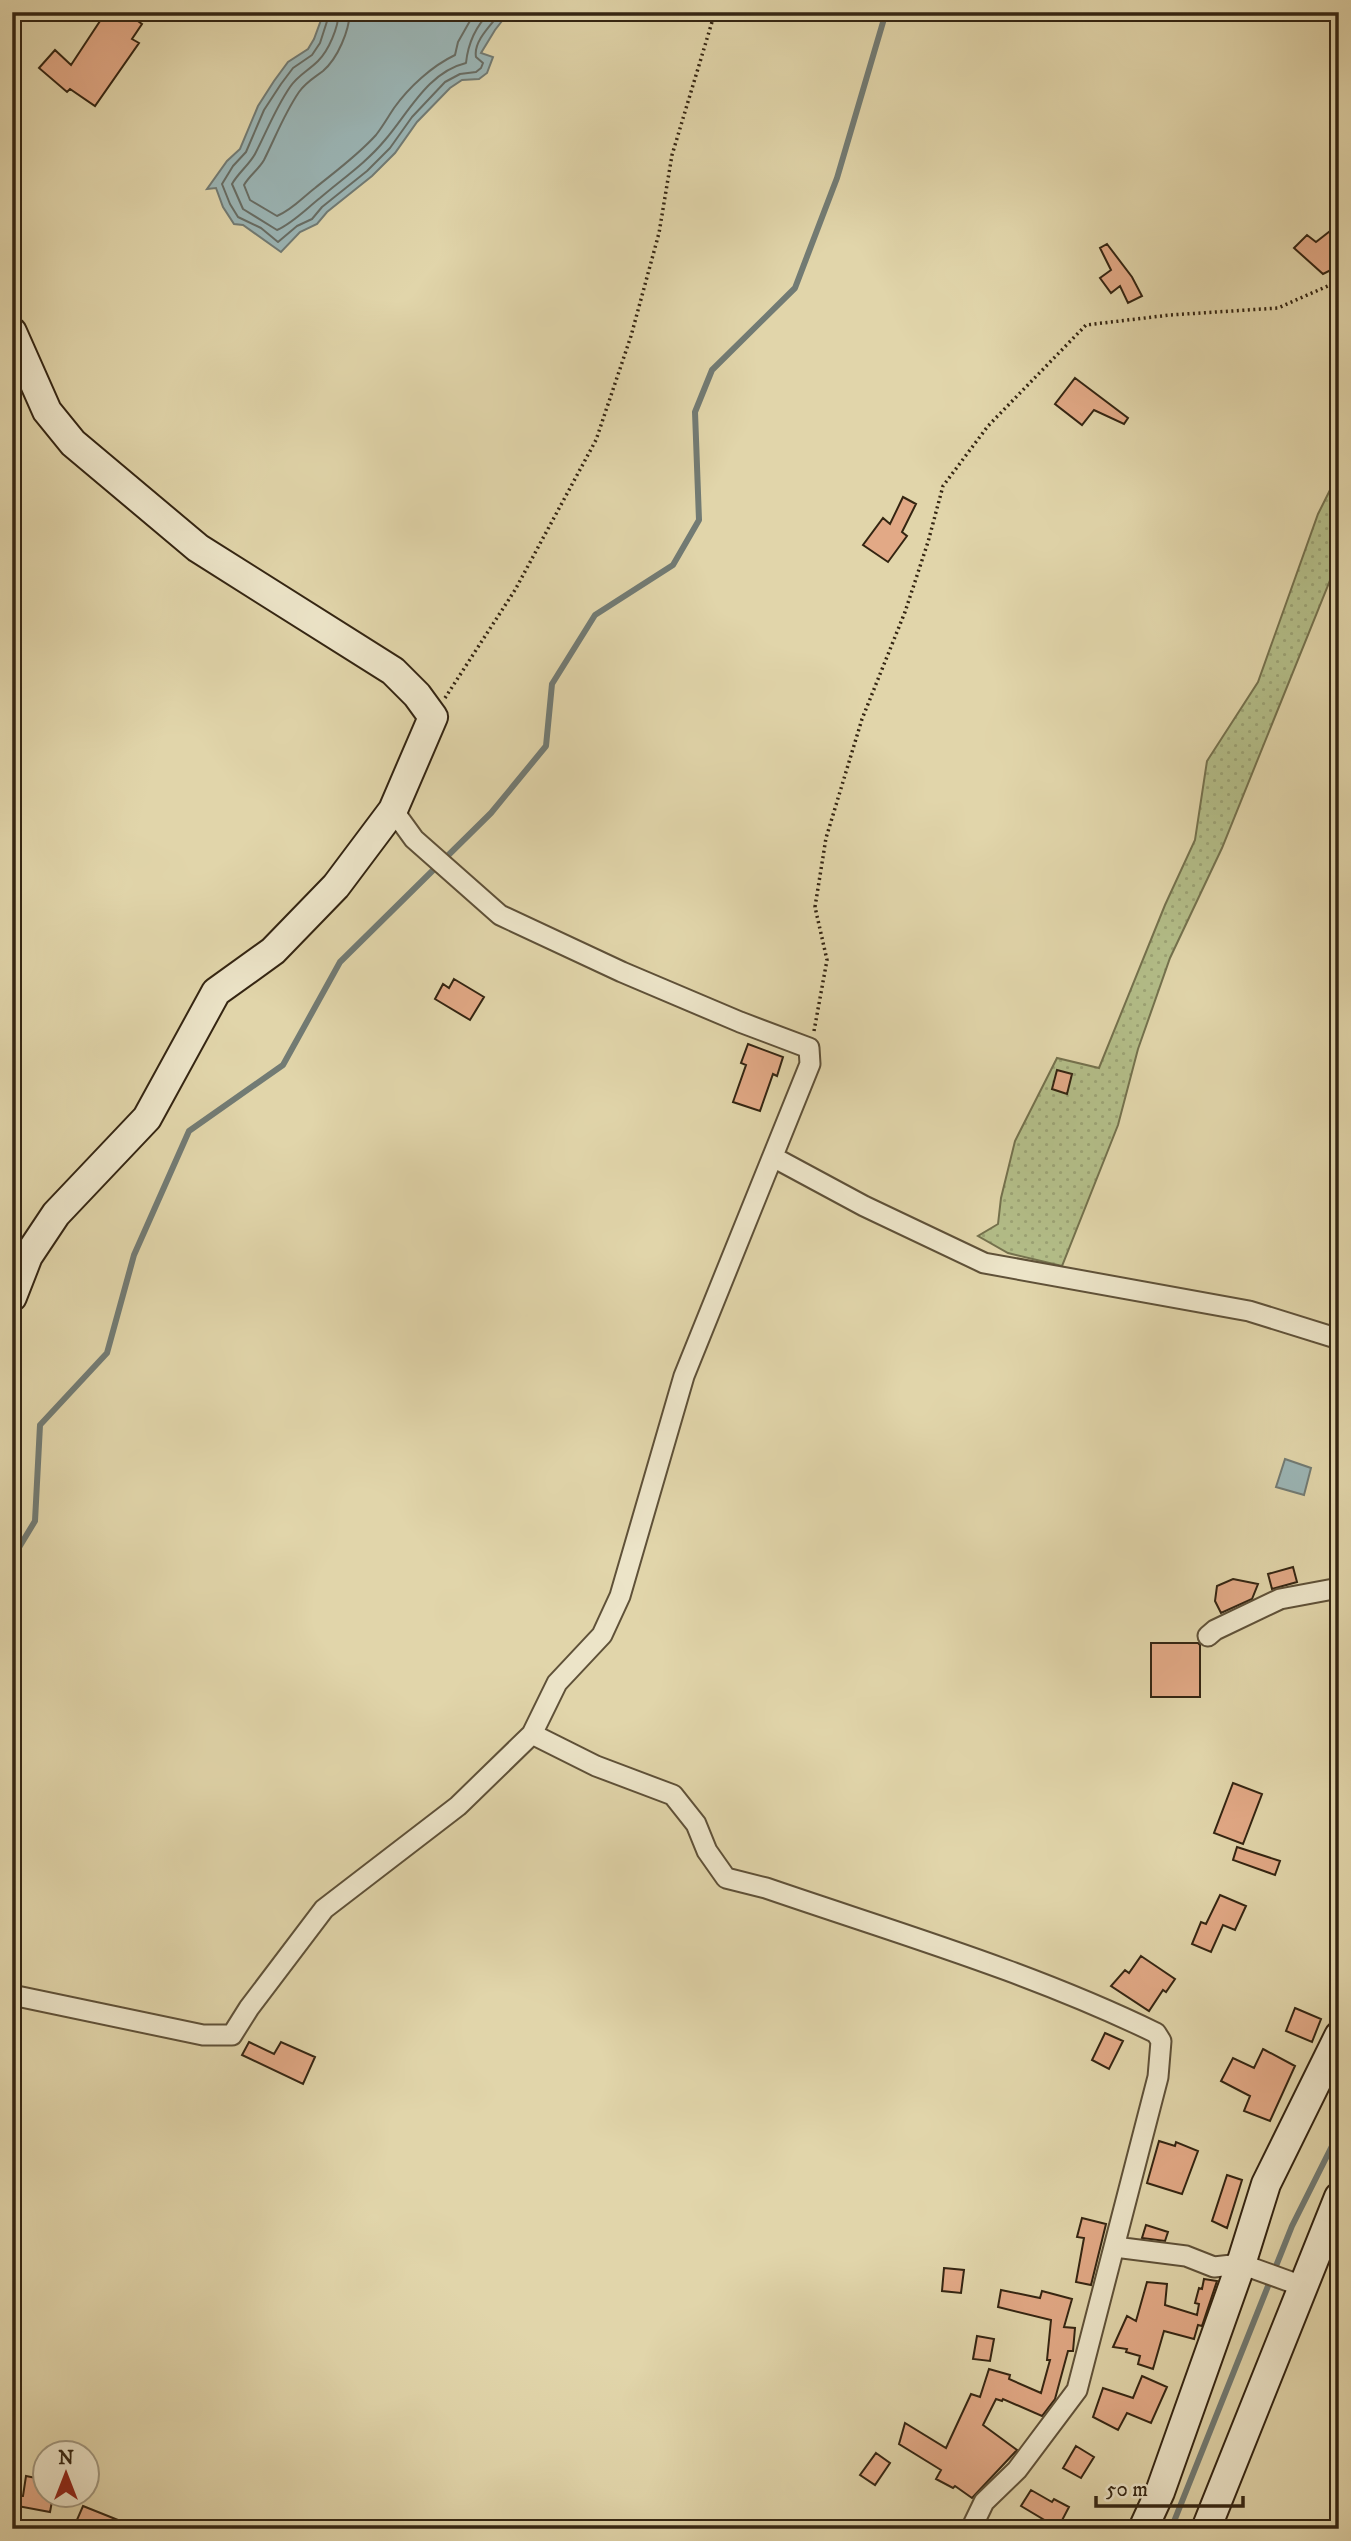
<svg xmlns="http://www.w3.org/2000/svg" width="1351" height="2541" font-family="'IM FELL DW Pica',serif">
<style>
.grass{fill:url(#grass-dots);stroke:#74714d;stroke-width:2}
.water{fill:#9bb5b5;stroke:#727b74;stroke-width:2}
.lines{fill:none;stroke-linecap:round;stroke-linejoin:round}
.shore{stroke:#686d64;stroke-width:2}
.stream{stroke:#727b74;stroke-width:6}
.building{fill:#e2a986;stroke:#342512;stroke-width:2}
.street-casing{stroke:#5f5138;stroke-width:23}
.secondary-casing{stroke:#342512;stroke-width:32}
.path{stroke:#342512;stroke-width:3.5;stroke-dasharray:2 3.5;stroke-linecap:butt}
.street{stroke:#ece4c8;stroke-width:19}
.secondary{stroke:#ece4c8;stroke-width:28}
</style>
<defs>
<pattern id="grass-dots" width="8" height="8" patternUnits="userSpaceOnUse" patternTransform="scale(1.75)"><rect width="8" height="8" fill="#b3bd88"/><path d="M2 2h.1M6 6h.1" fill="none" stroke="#9ba274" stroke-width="1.8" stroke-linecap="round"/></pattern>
</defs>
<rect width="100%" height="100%" fill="#e1d5aa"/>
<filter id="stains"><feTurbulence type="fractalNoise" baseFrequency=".00286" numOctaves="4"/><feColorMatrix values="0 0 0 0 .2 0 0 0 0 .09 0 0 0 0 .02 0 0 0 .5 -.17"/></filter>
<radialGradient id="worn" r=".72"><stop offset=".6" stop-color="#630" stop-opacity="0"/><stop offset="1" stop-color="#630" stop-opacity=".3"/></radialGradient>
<path class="grass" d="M1339,472v86l-117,290 -52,110 -32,91 -20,76 -56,141 -54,-13 -30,-17 20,-12 3,-26 14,-57 42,-83 42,10 66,-163 30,-65 12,-79 51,-79 60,-168z"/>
<path class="water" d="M324,12h185l-14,18 -14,23 12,4 -6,16 -8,6 -17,1 -12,8 -33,34 -22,31 -23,23 -45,36 -10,12 -17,8 -19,20 -38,-27 -9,-1 -11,-17 -7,-19 -9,1 20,-28 13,-12 18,-43 16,-25 14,-19 20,-13 6,-10z
M1285,1459l26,9 -7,27 -28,-8z"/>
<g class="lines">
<path class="shore" d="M330,12l-10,31 -8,12 -19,13 -12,16 -17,26 -18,42 -13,14 -11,18 8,20 8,13 23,11 17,14 19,-16 15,-7 10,-12 45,-36 23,-23 22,-31 33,-35 15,-8 16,-2 5,-4 2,-5 -7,-6c-3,-16 16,-33 25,-45
M339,12c-1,16 -10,38 -21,49 -10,10 -20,14 -28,26 -15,22 -23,44 -35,67 -6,11 -17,19 -23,30l11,25 34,21c16,-7 29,-21 43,-32 22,-19 46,-35 65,-58 24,-28 43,-68 81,-77 2,-20 9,-36 24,-51
M350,12c-1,19 -12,46 -27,59 -9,7 -17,11 -24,21 -15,22 -23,44 -35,68 -5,9 -15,16 -20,25l6,15 27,16c15,-6 25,-18 38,-28 21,-17 43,-33 61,-53 7,-9 12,-18 18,-27 15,-21 38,-42 61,-53l3,-13 17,-30"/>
<path class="stream" d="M12,1559l23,-38 5,-96 67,-72 27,-98 55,-124 94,-66 57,-103 151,-149 55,-67 6,-62 43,-69 78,-50 26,-45 -4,-108 17,-42 83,-82 42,-110 49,-166
M1171,2529l121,-303 47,-94"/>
</g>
<path class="building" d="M106,12h19l17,12 -10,15 7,4 -44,63 -25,-17 -3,3 -28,-24 16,-18 16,15z
M1339,224v42l-16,8 -29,-26 13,-13 9,7z
M1107,244l25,33 10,19 -14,7 -8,-17 -9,7 -11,-15 11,-8 -11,-22z
M1075,378l53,40 -4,6 -30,-14 -12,15 -27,-21z
M903,497l13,7 -14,28 5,4 -19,26 -25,-17 20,-27 7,6z
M454,979l30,18 -14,23 -35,-21 8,-15 6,4z
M748,1044l35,13 -6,19 -4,-2 -13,37 -27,-9 13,-37 -5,-2z
M1057,1070l15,4 -5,20 -15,-5z
M1293,1567l4,15 -25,7 -4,-15z
M1233,1579l25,5 -6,15 -31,14 -6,-12 2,-15z
M1151,1643h47l2,2v52h-49z
M1233,1783l29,11 -19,50 -29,-11z
M1237,1847l43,14 -5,14 -42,-15z
M1220,1895l26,11 -11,24 -12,-5 -12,27 -19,-8 9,-22 5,2z
M1141,1956l34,23 -9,13 -3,-2 -14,21 -38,-25 14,-16 4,3z
M1295,2008l26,11 -9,23 -26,-11z
M1105,2033l18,8 -14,28 -17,-9z
M249,2042l25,12 7,-12 34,15 -12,27 -61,-29z
M1263,2049l32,17 -25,55 -26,-10 6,-15 -29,-15 12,-23 21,10z
M1159,2141l16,5 1,-4 22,9 -16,43 -35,-11z
M1227,2175l15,5 -15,48 -15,-7z
M1082,2218l24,6 -15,61 -15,-3 8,-44 -7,-1z
M1146,2225l22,7 -3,9 -23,-3z
M944,2268l20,2 -3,23 -19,-2z
M1204,2279l13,2 -15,45 -4,-1 -4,14 -30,-8 -11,38 -15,-5 2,-8 -14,-4 1,-3 -14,-2 14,-31 9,5 11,-39 20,2 -2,21 32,10 2,-11 -4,-1 4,-15 3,1z
M1001,2290l39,8 2,-7 30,8 -8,28 11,1 -2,23h-5l-13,48 -13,17 -39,-17 -1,2 -6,-2 -13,26 34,25 -45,48 -17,-12 -2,2 -17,-9 5,-9 -42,-26 6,-21 41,25 25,-54 9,3 9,-28 21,6 -1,4 32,14 9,-33h-3l4,-40 -53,-13z
M977,2336l17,3 -4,22 -17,-2z
M1142,2376l25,11 -16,36 -24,-10 -9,17 -25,-13 10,-29 30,10z
M1076,2446l18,11 -13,21 -18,-10z
M876,2453l14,10 -15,22 -15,-10z
M26,2476l20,4v16h7l-3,16 -38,-7v-9h11z
M1031,2490l21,12 2,-3 15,8 -11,21 -37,-22z
M83,2506l55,22v1h-65z"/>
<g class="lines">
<defs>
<path id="street" d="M773,1157l91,49 120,57 265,48 90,28
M1208,1636l7,-6 65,-31 59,-11
M532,1734l64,32 77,29 23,29 11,27 19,27 40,10c131,45 265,84 390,145l5,8 -3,36 -81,313 -60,80 -33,32 -13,27
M12,1995l191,40h29l17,-27 75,-99 134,-103 74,-72 25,-51 45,-48 18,-39 64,-220 126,-312 -1,-16 -69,-26 -118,-50 -122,-57 -86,-76 -21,-29
M1115,2247l71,9 28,11 27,-3 61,22"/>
<path id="secondary" d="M12,332l35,79 26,32 125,105 195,123 24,24 16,22 -40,93 -57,76 -63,65 -57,41 -69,126 -91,96 -28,42 -16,41
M1143,2529l17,-37 81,-228 25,-80 73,-148
M1206,2529l133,-332"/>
</defs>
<use href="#street" class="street-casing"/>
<use href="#secondary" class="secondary-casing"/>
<path class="path" d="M445,698l70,-108 81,-150 35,-104 28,-103 13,-78 43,-143
M814,1031l13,-71 -12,-53 11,-69 36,-119 43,-107 23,-70 15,-56 45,-60 98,-101 84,-10 108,-7 61,-27"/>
<use href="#street" class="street"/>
<use href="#secondary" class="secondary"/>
</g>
<rect width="1351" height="2541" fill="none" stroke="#e1d5aa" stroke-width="42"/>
<rect x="14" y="14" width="1323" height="2513" fill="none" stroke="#342512" stroke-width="3.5"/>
<rect x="21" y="21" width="1309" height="2499" fill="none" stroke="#342512" stroke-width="2"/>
<g transform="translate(66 2474)"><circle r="33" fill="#ece4c8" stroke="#a2987f" stroke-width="2"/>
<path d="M0-5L12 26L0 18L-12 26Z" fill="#8f2418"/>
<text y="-10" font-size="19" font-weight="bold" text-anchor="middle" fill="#342512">N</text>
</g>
<path d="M1096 2496v10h147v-10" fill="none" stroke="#342512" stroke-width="3.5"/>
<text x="1106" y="2496" font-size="21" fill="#342512" stroke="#ece4c8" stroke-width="5" paint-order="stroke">50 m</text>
<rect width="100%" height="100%" filter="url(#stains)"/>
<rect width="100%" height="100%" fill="url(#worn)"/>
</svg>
